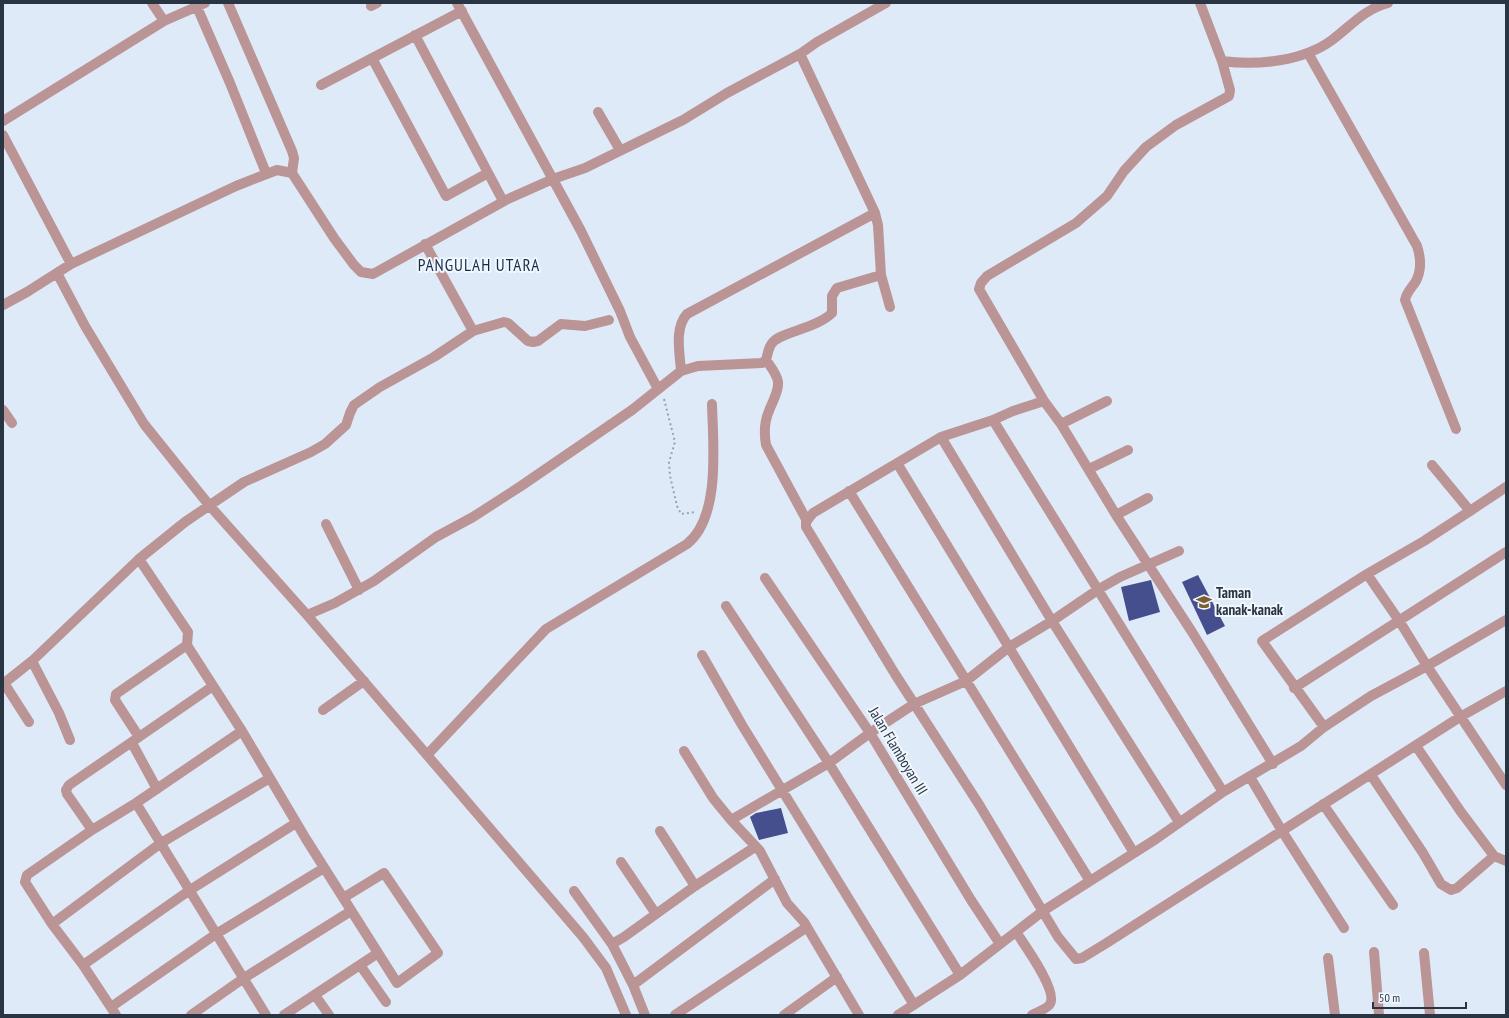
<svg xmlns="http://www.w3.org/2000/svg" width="1509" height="1018" font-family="'PT Sans Narrow',sans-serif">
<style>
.building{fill:#464f8e}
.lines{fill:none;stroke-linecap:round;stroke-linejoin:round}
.path{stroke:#97a2b1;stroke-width:2;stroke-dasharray:2 3;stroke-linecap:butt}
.minor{stroke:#bb9496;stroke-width:10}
.labels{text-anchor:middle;stroke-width:4;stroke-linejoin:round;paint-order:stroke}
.poi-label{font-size:15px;font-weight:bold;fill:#293543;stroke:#f1f7fe;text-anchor:start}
.street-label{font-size:15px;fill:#293543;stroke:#f1f7fe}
.quarter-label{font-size:17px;letter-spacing:1px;fill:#162d49;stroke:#f1f7fe}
</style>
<rect width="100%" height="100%" fill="#dfeaf9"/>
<path class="building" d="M1198,575l27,51 -18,9 -25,-53z
M1151,580l9,32 -31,9 -8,-34z
M781,808l7,25 -29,7 -9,-23 6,-4z"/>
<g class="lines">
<path class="path" d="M664,399l11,43 -6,20 1,14 7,30 4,8 15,-2"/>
<path class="minor" d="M152,3l12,18 41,-18
M228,3l64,148 2,7 -2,15
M457,3l124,228 39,80 10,26 28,52
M1200,3l22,58c35,5 82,0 110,-21 20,-15 31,-30 56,-37
M371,6l6,-3
M197,7l33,76 36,90
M415,35l88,166
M1308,53l109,193c4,12 5,23 -1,35 -4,7 -9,10 -11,19l51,129
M800,54l75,159 3,12 3,50 9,32
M372,58l74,138 42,-23
M1222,61l8,29 -1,6 -53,29 -30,22 -22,24 -17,25 -31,27 -89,53 -6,7 -2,6 65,112 17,23 55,91 76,117 81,132
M321,85l141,-74
M598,112l22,38
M3,121l161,-100
M3,135l68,129
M425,244l48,87
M57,273l28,53 59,98 65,81 98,110 276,322 23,31 20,47
M3,305l24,-13 44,-28 165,-78 41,-16 15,3 42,65 20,27 7,7 12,2 135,-75 45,-20 32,-11 98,-48 44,-27 73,-39 17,-12 69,-39
M766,360c4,6 11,14 12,22 1,10 -6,20 -9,29 -5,11 -5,22 -3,34l41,76
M681,371c-1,-17 -7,-43 6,-57l188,-101
M1044,401l-31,10 -20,9 -52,17 -128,76 -7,9v5l89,147 85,132 78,131 18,22 6,-1 23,-14 355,-227 46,-26
M3,410l9,13
M993,420l230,372
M1061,424l46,-23
M941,437l111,184 127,201
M897,463l237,390
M1432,465l38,46 -46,30 -57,33 33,48 27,44 79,119
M1089,469l39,-19
M849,491l241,390
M1470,511l36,-24
M1116,515l32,-17
M326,524l33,66
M139,559l49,73 -1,13 3,5 52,81 64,108 91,144 41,-30 -54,-80 -41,25
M765,578l105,155 101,167 29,44
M726,606l99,151 135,218
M307,615l28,-12 39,-22 62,-44 37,-20 48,-31 111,-76 49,-39 17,-5 64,-3 4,-3c2,-6 2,-13 7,-18 9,-10 44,-14 59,-29v-17l5,-8 44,-13
M187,645l-71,49 -1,6 24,37 -70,48 -3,5 1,4 25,36 44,-27 106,-72
M702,655l40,70 172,280
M32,661l27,52 11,27
M4,683l25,39
M3,684l29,-23 107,-102 46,-37 59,-40 67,-30 14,-8 21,-19 4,-12 4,-8 26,-18 54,-30 39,-26 31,-9 4,1 20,18 5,1 5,-1 23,-17 24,2 24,-6
M1294,688l212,-136
M323,710l41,-29
M1324,727l-62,-86 105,-67
M139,737l74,-51
M132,743l25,46
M1416,746l45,66 33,44 12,5
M684,751l29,47 18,22 98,-57 41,-30 44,-29 52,-23 43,-34 43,-26 47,-32 21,-12 59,-26
M427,755l119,-126 141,-85c34,-27 26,-100 25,-140
M1371,775l52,78 18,31 10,6 6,-2 37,-32
M1250,777l32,54 62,97
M136,803l130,212
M1323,804l70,101
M731,820l29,31 27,52 17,19 55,93
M92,830l-65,45 -2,7 27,42 109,-81 109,-65
M621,862l35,52
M695,886l60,-39
M574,891l38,53 12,-7 71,-51 -35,-55
M52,924l31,41 33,50
M1016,932c8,12 42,59 34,72 -3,5 -13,8 -18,11
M612,944l21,41 12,30
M1374,952l5,63
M1424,953l6,62
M1328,958l7,57
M83,965l107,-75 106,-67
M360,965l26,37
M633,985l142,-106
M315,995l14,20
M111,1007l105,-73 108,-66
M191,1015l53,-37 107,-67
M284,1015l94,-62
M675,1015l132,-88
M784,1015l53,-38
M898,1015l62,-40 83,-64 113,-72 67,-47 78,-46 23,-19 47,-31 56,-30 79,-46"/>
</g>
<defs>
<symbol id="school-bare" viewBox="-9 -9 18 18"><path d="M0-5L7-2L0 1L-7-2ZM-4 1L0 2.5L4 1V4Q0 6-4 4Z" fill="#7c5e32" stroke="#f1f7fe" stroke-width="2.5" paint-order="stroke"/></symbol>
</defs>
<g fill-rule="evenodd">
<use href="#school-bare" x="1193" y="591" width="22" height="22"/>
</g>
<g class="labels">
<g class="poi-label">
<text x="1216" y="598">Taman<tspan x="1216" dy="17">kanak-kanak</tspan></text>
</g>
<g class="street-label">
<text transform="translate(898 751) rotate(59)" y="5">Jalan Flamboyan III</text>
</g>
<g class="quarter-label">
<text x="479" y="271">PANGULAH UTARA</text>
</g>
</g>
<rect width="1509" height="1018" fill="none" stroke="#293543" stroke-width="8"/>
<path d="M1373 1002v6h93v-6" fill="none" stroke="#293543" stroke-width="2"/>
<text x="1379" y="1002" font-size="12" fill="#293543" stroke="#f1f7fe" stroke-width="3" paint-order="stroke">50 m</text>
</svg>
